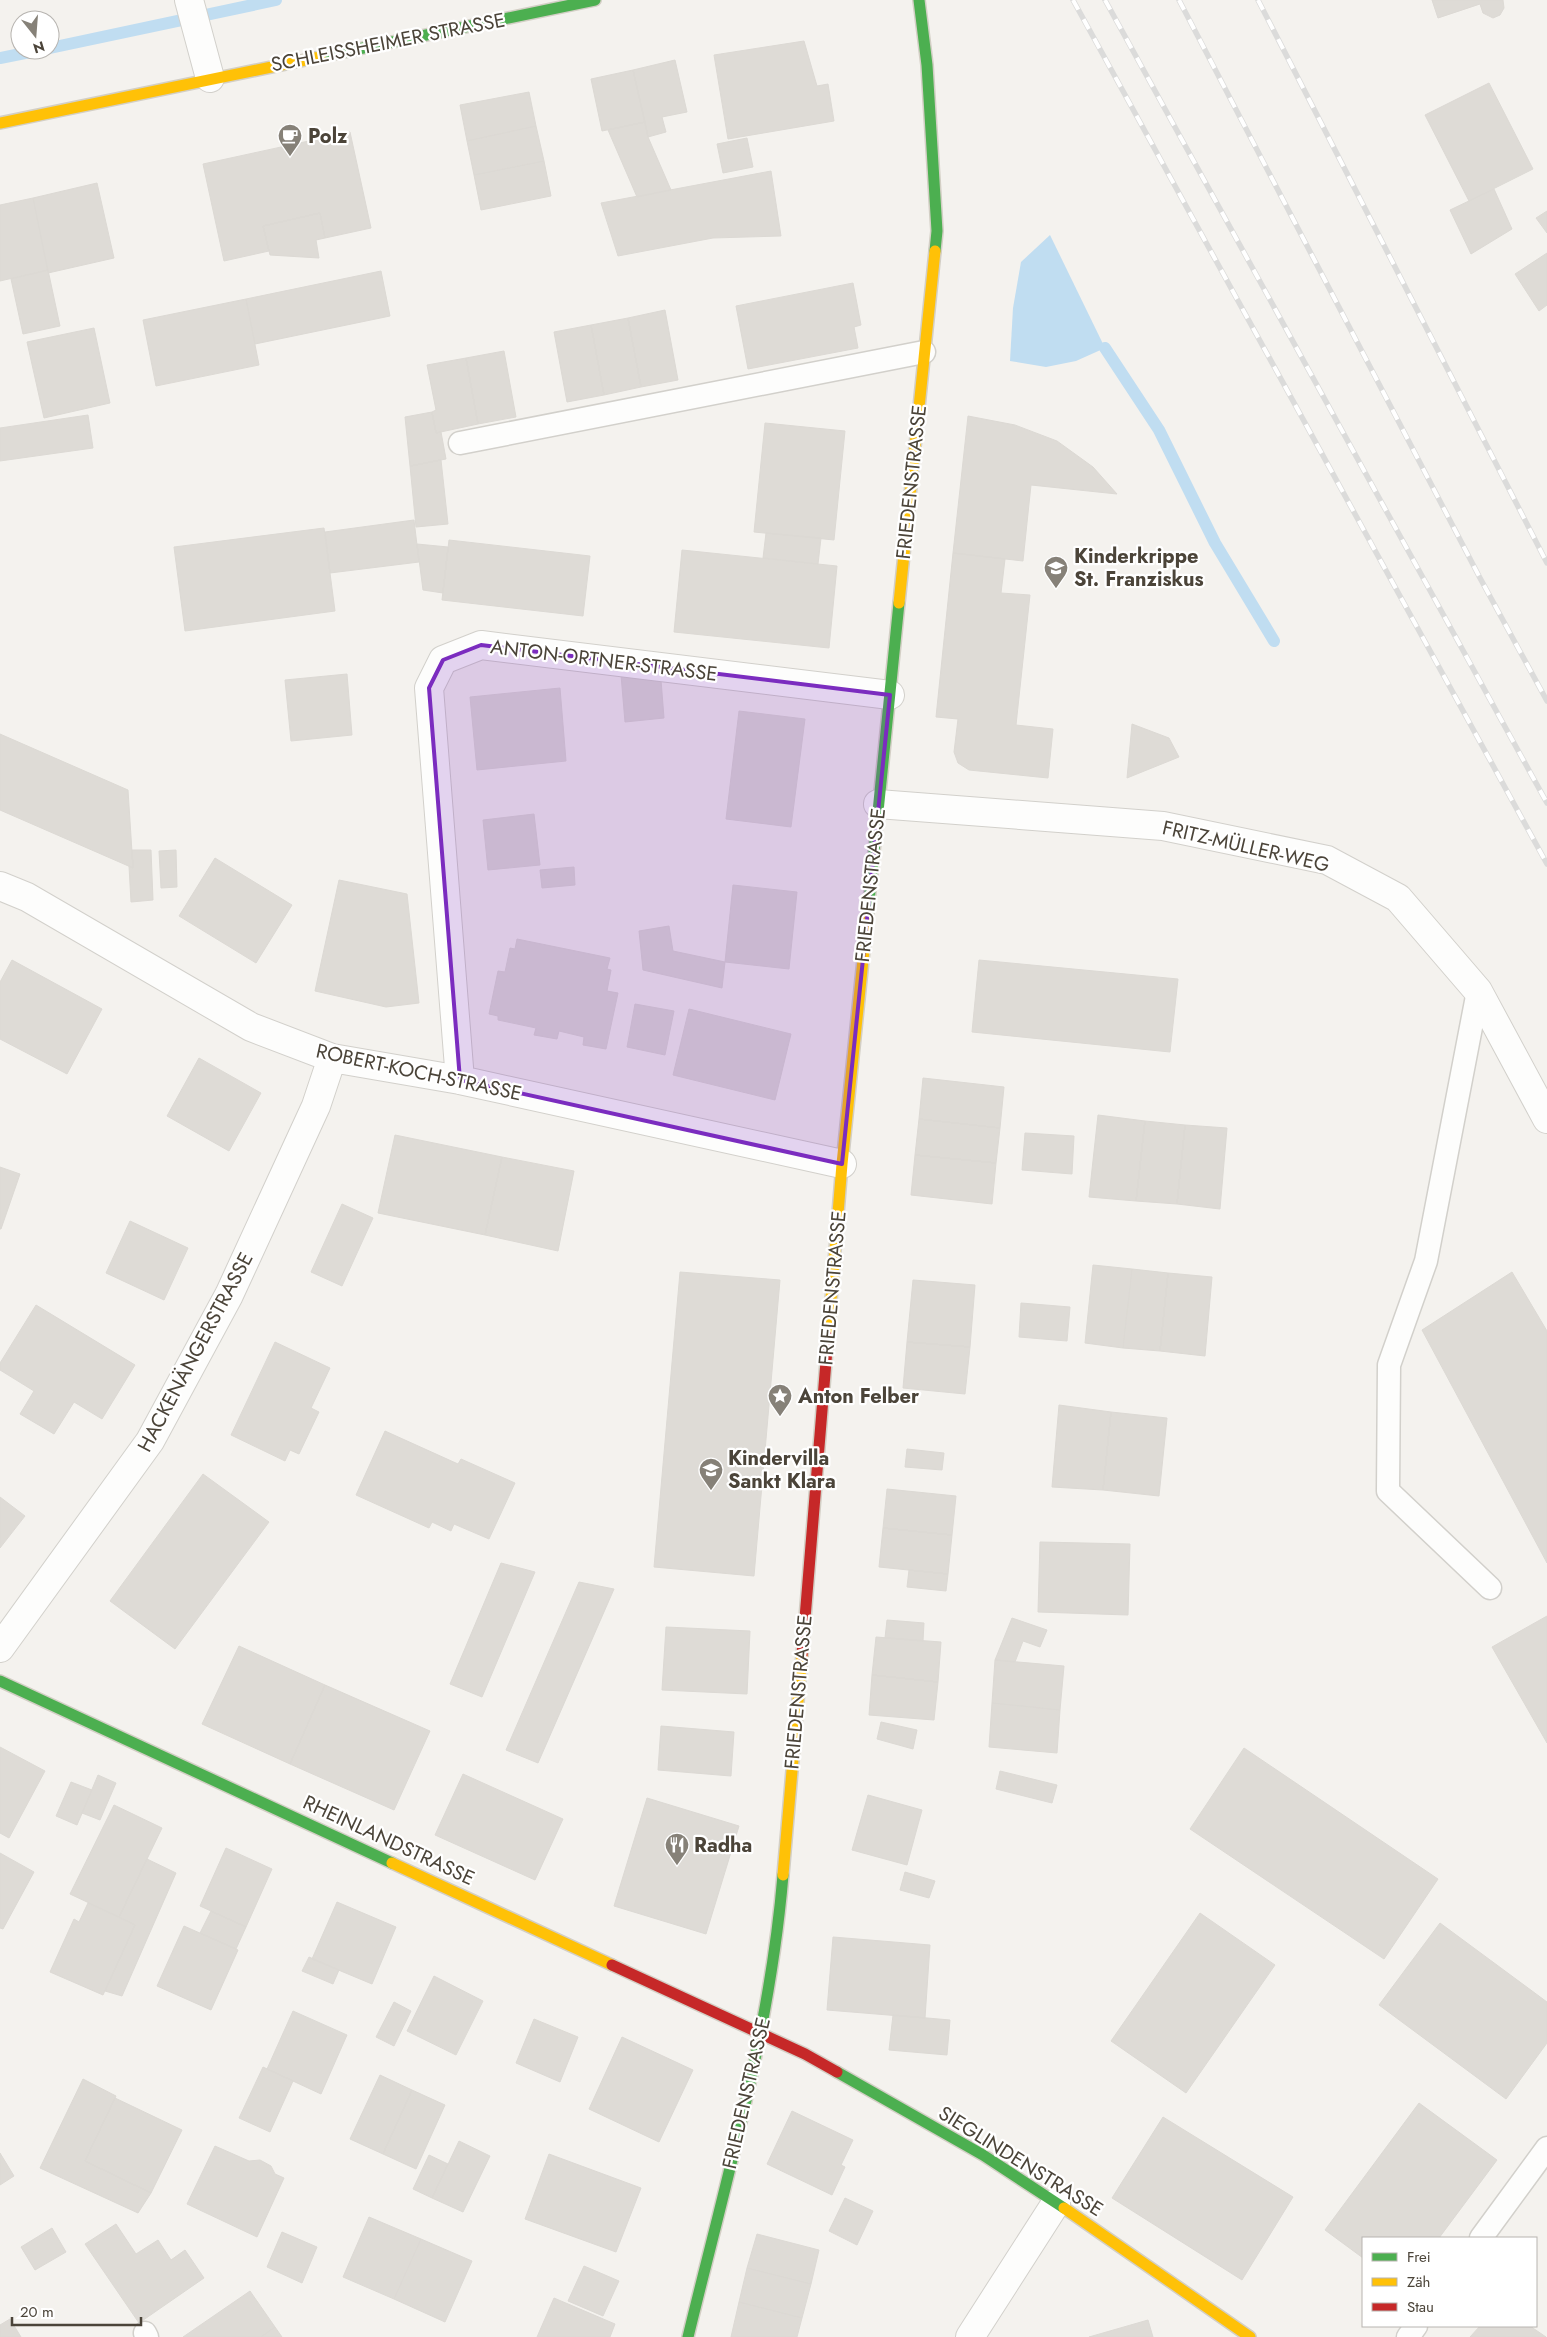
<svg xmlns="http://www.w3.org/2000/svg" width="1547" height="2337" font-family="Jost,sans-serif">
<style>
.water{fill:#c0ddf1}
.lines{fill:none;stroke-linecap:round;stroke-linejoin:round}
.stream{stroke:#c0ddf1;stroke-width:12}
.building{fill:#dedbd6;stroke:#dcd9d4}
.lane-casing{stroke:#d2d0cb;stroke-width:25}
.street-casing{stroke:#d2d0cb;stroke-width:30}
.fast-casing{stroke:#d3cfc5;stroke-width:14}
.slow-casing{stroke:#d3cfc5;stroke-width:14}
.jam-casing{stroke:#d3cfc5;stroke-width:14}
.lane{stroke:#fdfdfc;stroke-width:22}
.street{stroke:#fdfdfc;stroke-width:28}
.fast{stroke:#4caf50;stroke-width:11}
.slow{stroke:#ffc107;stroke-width:11}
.jam{stroke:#c62828;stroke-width:11}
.rail-casing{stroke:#dbdbda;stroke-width:5.5}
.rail{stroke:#fff;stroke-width:4;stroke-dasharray:11;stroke-linecap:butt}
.marked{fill:#7b2cbf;fill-opacity:0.2;stroke:#7b2cbf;stroke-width:4;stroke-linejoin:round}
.labels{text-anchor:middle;stroke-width:4.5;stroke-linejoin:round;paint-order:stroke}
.street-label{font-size:20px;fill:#4b4439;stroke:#fff}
.poi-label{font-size:20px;font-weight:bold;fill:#4b4439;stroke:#fff;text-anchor:start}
</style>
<rect width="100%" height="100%" fill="#f4f2ee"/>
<path class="water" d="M1050,235l55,113 -29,13 -30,6 -36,-6 3,-53 8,-46z"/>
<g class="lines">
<path class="stream" d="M50,48l226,-48
M0,58l40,-8
M1105,348l54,82 56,113 59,98"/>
</g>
<path class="building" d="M1432,0h71l1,8 -4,7 -7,3 -10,-5 -3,-9 -42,14z
M804,41l13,45 11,-2 6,37 -106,18 -14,-84z
M675,60l12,52 -25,5 4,15 -18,5 -15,-67z
M633,70l12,52 -43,9 -11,-52z
M1489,83l44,86 -64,32 -44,-86z
M529,92l7,34 -69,15 -7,-36z
M645,122l3,15 23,53 -34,7 -29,-67z
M536,126l8,35 -70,14 -7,-34z
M350,132l21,96 -46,10 -5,-25 -57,13 6,25 -45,10 -21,-97z
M747,138l6,29 -30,6 -6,-29z
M544,161l7,35 -70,14 -7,-35z
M771,171l10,65 -68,2 -95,18 -17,-53z
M97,183l17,75 -66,15 -15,-75z
M1494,189l18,40 -41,25 -21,-44z
M33,198l15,72 -48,11v-76z
M1547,211v22l-11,-15z
M320,213l5,25 -9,2 3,18 -49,-3 -7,-29z
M1547,253v52l-8,6 -24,-37z
M48,270l12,56 -37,8 -12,-55z
M381,271l9,45 -135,28 -9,-45z
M853,283l8,42 -7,2 4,21 -110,21 -12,-63z
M246,299l13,66 -103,21 -13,-66z
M665,310l13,70 -37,7 -13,-69z
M628,318l13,69 -37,8 -13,-70z
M591,325l13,70 -37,7 -13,-70z
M94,328l16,75 -66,15 -17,-76z
M504,351l12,66 -38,7 -12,-66z
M466,358l12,66 -42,9 -4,-21 4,-2 -9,-45z
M432,412l4,21 5,-1 5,27 -36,7 -5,-49z
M88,415l5,33 -93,13v-33z
M968,416l47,9 42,16 36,26 24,27 -86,-9 -8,76 -70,-8z
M765,423l80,8 -11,109 -80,-8z
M441,460l7,64 -32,3 -6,-61z
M414,520l5,42 -89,11 -5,-41z
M324,528l11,83 -150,20 -11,-84z
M766,533l55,5 -3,26 -55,-6z
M449,540l141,16 -7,60 -141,-16z
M417,544l31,3 -5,46 -20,-3z
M682,550l155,16 -8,82 -155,-16z
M953,553l52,6 -4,34 29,2 -14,130 37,4 -5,49 -79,-8 -11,-7 -4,-11 4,-33 -22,-2z
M347,674l5,61 -61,6 -6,-61z
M621,675l40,5 3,38 -39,4z
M560,688l6,73 -89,9 -7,-73z
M739,711l66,8 -14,108 -65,-8z
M1132,724l37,14 10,19 -52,21z
M0,734l128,56 5,78 -133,-58z
M534,814l6,51 -52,5 -5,-50z
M132,850h19l2,50 -22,2 -2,-36 4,2z
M176,850l1,37 -16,1 -2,-37z
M215,858l77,47 -36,58 -77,-47z
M574,867l1,18 -33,3 -2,-18z
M339,880l68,14 12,109 -33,4 -71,-16z
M733,885l64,7 -8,77 -64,-7z
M669,926l4,25 52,11 -3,26 -79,-18 -4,-39z
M517,939l93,19 -3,11 4,1 -4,21 11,2 -12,56 -23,-4 1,-8 -25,-6 -2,8 -23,-4 2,-7 -38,-8v-4l-9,-2 9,-43 7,1 5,-24 5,1z
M12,960l90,49 -35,65 -67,-35v-57z
M979,960l199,19 -8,73 -198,-20z
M635,1004l39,7 -9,44 -38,-8z
M689,1009l102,25 -16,66 -102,-25z
M199,1058l62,35 -32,58 -62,-35z
M923,1078l81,9 -4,41 -81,-9z
M1098,1115l47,6 -9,80 -47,-4z
M919,1119l81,9 -4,35 -81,-8z
M1145,1121l40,4 -8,79 -41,-3z
M1185,1125l42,3 -7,81 -43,-5z
M1025,1133l49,3 -2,38 -50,-4z
M395,1135l107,22 -17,78 -107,-22z
M915,1155l81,8 -4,41 -81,-9z
M502,1157l72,14 -16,80 -73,-16z
M0,1167l20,7 -19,55h-1z
M342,1204l31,14 -31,68 -31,-14z
M130,1221l58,27 -24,52 -58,-27z
M1093,1265l39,4 -9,79 -38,-5z
M1132,1269l36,4 -8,78 -37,-3z
M680,1272l100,8 -26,296 -100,-9z
M1512,1272l35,59v232l-125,-233z
M1168,1273l44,4 -7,79 -45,-5z
M913,1280l62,5 -5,62 -63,-5z
M1021,1303l49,4 -3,34 -48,-4z
M36,1305l99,60 -33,54 -28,-17 -20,32 -34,-20 14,-23 -34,-21v-7z
M275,1342l55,26 -19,40 8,4 -20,42 -9,-4 -5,11 -54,-26z
M907,1342l63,5 -5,47 -62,-6z
M1059,1405l52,7 -8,78 -51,-3z
M1111,1412l56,6 -8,78 -56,-6z
M385,1431l73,33 3,-5 54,24 -26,56 -35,-15 -3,7 -19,-9 -3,6 -73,-33z
M907,1449l37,4 -2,17 -37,-3z
M203,1474l66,48 -94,127 -65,-48z
M887,1489l69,7 -4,39 -69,-7z
M0,1497l25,19 -25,32z
M883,1528l69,7 -4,39 -69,-7z
M1040,1542l90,2 -2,71 -90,-3z
M501,1563l34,9 -53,125 -32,-13z
M909,1570l39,4 -2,17 -39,-4z
M579,1582l35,7 -76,174 -32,-13z
M1547,1616v127l-55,-96z
M1012,1618l35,12 -7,17 -17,-6 -8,21 -20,-2z
M887,1620l37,3 -1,18 -38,-3z
M666,1627l84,4 -3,63 -85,-4z
M876,1637l65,5 -3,40 -66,-7z
M239,1646l86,39 -35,79 -88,-40z
M995,1660l69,6 -4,44 -68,-7z
M872,1675l66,7 -4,38 -65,-5z
M325,1685l105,46 -36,79 -104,-46z
M992,1703l68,7 -3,43 -68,-6z
M881,1722l36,8 -4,19 -36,-10z
M661,1726l73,6 -3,44 -73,-6z
M0,1747l45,24 -36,67 -9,-5z
M1244,1748l194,131 -54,80 -194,-130z
M1000,1771l57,14 -5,18 -56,-14z
M463,1774l100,45 -28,61 -100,-45z
M98,1775l18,8 -16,37 -18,-7z
M71,1782l21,8 -15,35 -21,-9z
M868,1795l54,15 -15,55 -55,-15z
M647,1798l92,28 -33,108 -92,-28z
M114,1805l48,23 -43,89 -49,-23z
M226,1848l46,21 -26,58 -46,-21z
M0,1853l34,19 -31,57 -3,-1z
M147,1859l29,14 -54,123 -17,-5 30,-66 -16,-8z
M905,1872l30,9 -6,17 -29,-8z
M337,1902l59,25 -24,57 -60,-25z
M88,1903l47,22 -32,70 -53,-23 24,-53 5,3z
M211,1911l35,16 -10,22 -36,-16z
M1200,1913l75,52 -89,128 -75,-52z
M1440,1923l107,79v41l-41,56 -127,-94z
M184,1926l54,24 -27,60 -54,-24z
M833,1937l97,8 -5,73 -98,-8z
M309,1957l30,13 -6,14 -31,-13z
M434,1976l49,25 -27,54 -49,-24z
M394,2002l17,9 -17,35 -18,-9z
M293,2011l54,24 -26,59 -54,-25z
M893,2015l57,5 -3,35 -58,-5z
M534,2019l44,18 -18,45 -44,-19z
M622,2037l71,33 -34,72 -70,-33z
M263,2067l30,14 -23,51 -31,-14z
M380,2075l32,15 -29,64 -33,-15z
M83,2079l33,17 -31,65 66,32 -13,20 -98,-45z
M412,2090l33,15 -29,64 -33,-15z
M115,2098l67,32 -31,63 -66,-32z
M1419,2103l78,57 -58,78h-76v20l-38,-28z
M792,2111l61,29 -12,25 4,2 -13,28 -65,-31z
M1163,2117l130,80 -51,83 -130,-82z
M459,2141l31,15 -27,56 -31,-14z
M215,2146l34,15 11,-1 11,6 4,8 9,4 -27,59 -70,-33z
M0,2153l14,23 -14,9z
M549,2154l92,34 -25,64 -91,-33z
M429,2155l19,9 -16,34 -19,-9z
M845,2198l28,13 -16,34 -28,-14z
M369,2217l52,22 -27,60 -51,-22z
M116,2224l20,30 22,-14 13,20 14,-10 19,28 -65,45 -54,-79z
M52,2228l14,24 -31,18 -14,-23z
M282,2232l35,15 -15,36 -35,-16z
M757,2234l62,16 -8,34 -64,-16z
M421,2239l51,22 -27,61 -51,-23z
M584,2266l35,15 -16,35 -35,-15z
M747,2268l64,16 -9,34 -63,-16z
M250,2291l25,36 -14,10h-78z
M554,2298l61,26 -5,13h-73z
M739,2302l63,16 -5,19h-66z
M10,2319l11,18h-21v-12z
M1148,2320l5,17h-64z
M1480,2326h50l16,11h-76z
M275,2327l7,10h-21z"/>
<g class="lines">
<defs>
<path id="lane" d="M460,443l464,-91
M1478,991l-52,270 -37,104 -1,126 102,97
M1481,2238l66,-90
M145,2333l2,4
M1408,2337l8,-11"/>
<path id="street" d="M189,0l21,78
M878,804l285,22 164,34 71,38 80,93 69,128
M0,886l27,11 224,130 81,31 128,22 382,84
M460,1080l-31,-392 14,-28 38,-15 409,50
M0,1648l150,-207 79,-146 87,-189 16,-48
M970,2337l86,-134"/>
<path id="fast" d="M919,0l8,65 10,166 -2,20
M320,57l275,-57
M867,921l32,-318
M0,1681l392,182
M837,2072l146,83 81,53
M688,2337c37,-153 82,-305 95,-462"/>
<path id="slow" d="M0,123l320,-66
M899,603l36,-352
M828,1337l14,-173 25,-243
M392,1863l220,102
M783,1875l19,-220
M1064,2208l186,129"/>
<path id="jam" d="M802,1655l26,-318
M612,1965l193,89 32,18"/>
</defs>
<use href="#lane" class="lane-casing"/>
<use href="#street" class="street-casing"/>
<use href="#fast" class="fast-casing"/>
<use href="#slow" class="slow-casing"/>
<use href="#jam" class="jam-casing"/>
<use href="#lane" class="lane"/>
<use href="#street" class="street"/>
<use href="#fast" class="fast"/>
<use href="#slow" class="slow"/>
<use href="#jam" class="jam"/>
<defs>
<path id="rail" d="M1073,0l474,864
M1105,0l442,803
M1179,0l301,578 67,123
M1258,0l289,563"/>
</defs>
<use href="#rail" class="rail-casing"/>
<use href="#rail" class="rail"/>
</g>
<path class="marked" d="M481,645l409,50 -48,469 -382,-84 -31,-392 14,-28z"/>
<defs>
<symbol id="cafe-pin" viewBox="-11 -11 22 30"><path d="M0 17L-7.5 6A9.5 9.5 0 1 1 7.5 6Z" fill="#868178" stroke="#fff"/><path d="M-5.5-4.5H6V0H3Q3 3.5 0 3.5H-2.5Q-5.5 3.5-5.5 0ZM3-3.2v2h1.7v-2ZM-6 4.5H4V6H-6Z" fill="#fff"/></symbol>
<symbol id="school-pin" viewBox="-11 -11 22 30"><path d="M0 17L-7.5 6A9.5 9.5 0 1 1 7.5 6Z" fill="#868178" stroke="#fff"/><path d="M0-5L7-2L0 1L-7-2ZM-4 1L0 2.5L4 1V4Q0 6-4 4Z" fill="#fff"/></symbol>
<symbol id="sight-pin" viewBox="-11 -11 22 30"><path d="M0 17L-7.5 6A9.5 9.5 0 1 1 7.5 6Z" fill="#868178" stroke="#fff"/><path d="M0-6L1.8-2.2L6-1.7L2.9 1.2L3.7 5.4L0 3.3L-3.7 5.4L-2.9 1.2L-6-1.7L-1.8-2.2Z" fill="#fff"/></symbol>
<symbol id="restaurant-pin" viewBox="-11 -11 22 30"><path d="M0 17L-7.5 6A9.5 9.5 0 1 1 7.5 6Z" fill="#868178" stroke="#fff"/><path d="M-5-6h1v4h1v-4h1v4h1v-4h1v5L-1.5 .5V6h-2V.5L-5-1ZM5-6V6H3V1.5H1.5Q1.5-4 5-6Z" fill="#fff"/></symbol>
</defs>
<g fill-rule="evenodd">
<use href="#cafe-pin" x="276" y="122" width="28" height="38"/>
<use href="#school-pin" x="1042" y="554" width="28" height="38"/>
<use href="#sight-pin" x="766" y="1382" width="28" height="38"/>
<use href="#school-pin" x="697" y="1456" width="28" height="38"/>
<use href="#restaurant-pin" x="663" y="1831" width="28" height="38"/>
</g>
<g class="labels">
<g class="street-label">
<text transform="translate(388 42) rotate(-11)" y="7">SCHLEISSHEIMER STRASSE</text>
<text transform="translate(911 482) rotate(-84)" y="7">FRIEDENSTRASSE</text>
<text transform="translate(604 660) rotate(7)" y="7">ANTON-ORTNER-STRASSE</text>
<text transform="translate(1246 846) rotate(13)" y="7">FRITZ-MÜLLER-WEG</text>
<text transform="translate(870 885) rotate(-84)" y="7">FRIEDENSTRASSE</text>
<text transform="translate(419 1072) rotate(12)" y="7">ROBERT-KOCH-STRASSE</text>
<text transform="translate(832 1288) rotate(-85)" y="7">FRIEDENSTRASSE</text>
<text transform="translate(195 1352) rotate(-62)" y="7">HACKENÄNGERSTRASSE</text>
<text transform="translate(798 1692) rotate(-85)" y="7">FRIEDENSTRASSE</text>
<text transform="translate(389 1840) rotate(25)" y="7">RHEINLANDSTRASSE</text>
<text transform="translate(746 2093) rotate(-77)" y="7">FRIEDENSTRASSE</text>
<text transform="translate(1021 2161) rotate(32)" y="7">SIEGLINDENSTRASSE</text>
</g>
<g class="poi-label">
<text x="308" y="143">Polz</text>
<text x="1074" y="563">Kinderkrippe<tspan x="1074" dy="23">St. Franziskus</tspan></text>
<text x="798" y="1403">Anton Felber</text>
<text x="728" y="1465">Kindervilla<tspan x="728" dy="23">Sankt Klara</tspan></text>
<text x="694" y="1852">Radha</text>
</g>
</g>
<rect x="1362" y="2237" width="175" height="90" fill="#ffffff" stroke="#b7b4b0"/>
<rect x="1372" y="2253" width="25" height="8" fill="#4caf50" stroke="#b7b4b0"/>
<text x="1407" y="2262" font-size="15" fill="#4b4439">Frei</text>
<rect x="1372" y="2278" width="25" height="8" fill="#ffc107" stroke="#b7b4b0"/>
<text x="1407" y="2287" font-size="15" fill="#4b4439">Zäh</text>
<rect x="1372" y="2303" width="25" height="8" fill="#c62828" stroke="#b7b4b0"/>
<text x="1407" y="2312" font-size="15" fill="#4b4439">Stau</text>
<g transform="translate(35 35) rotate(163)"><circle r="24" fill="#ffffff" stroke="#b7b4b0"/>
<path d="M0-4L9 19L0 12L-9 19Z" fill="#868178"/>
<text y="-8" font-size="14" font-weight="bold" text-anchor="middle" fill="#4b4439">N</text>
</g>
<path d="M12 2317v8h129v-8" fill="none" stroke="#4b4439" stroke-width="2.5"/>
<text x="20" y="2317" font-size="15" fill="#4b4439" stroke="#ffffff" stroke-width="4" paint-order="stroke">20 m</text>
</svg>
